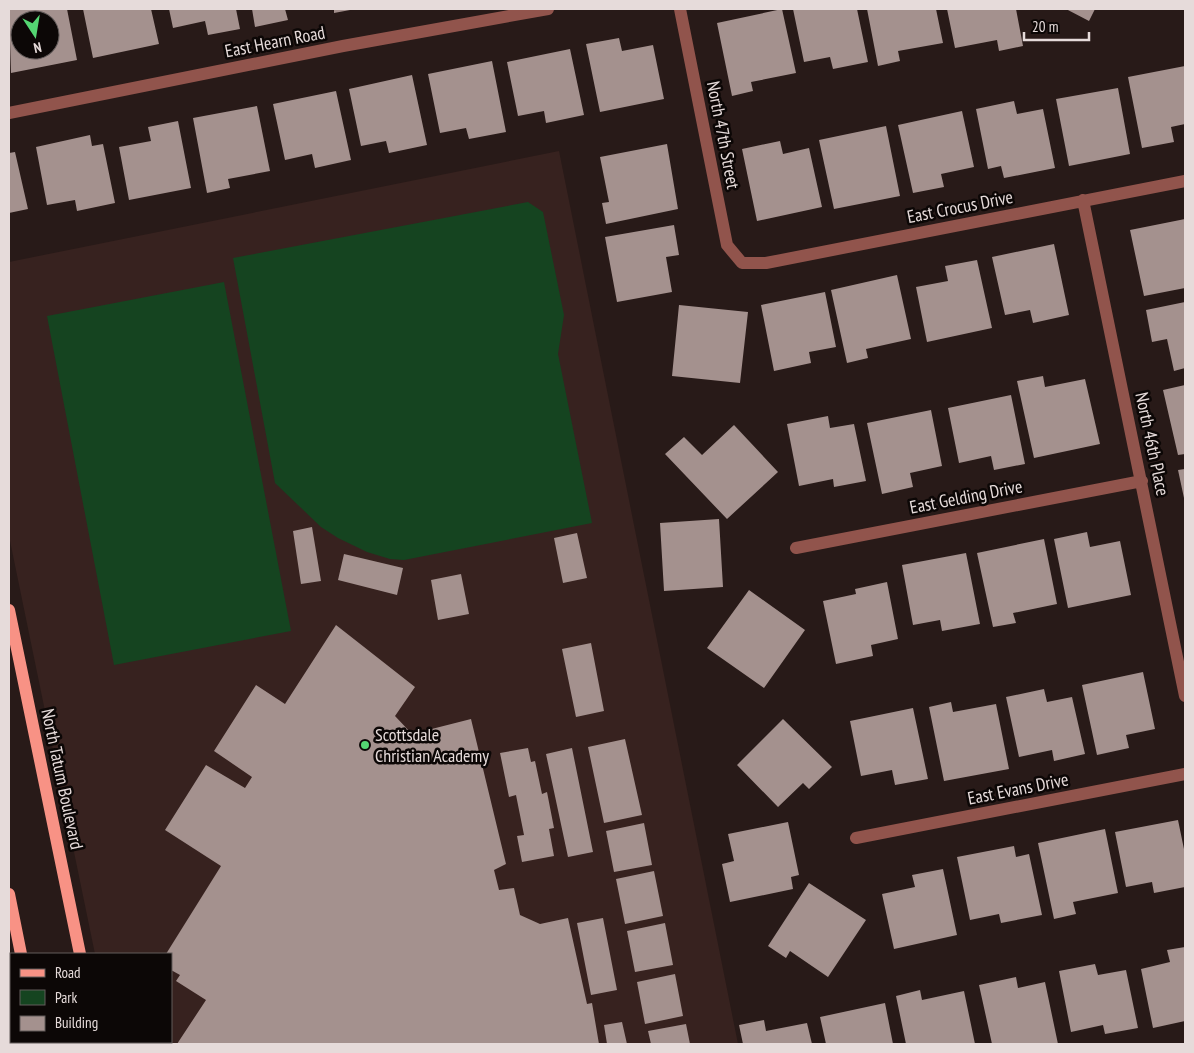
<svg xmlns="http://www.w3.org/2000/svg" width="1194" height="1053" font-family="'PT Sans Narrow',sans-serif">
<style>
.built{fill:#37221f}
.green{fill:#154420}
.building{fill:#a4918e;fill-rule:evenodd}
.lines{fill:none;stroke-linecap:round;stroke-linejoin:round}
.minor{stroke:#91544c;stroke-width:12}
.major{stroke:#f89285;stroke-width:12}
.poi-dot{fill:#54d672;stroke:#0c0706;stroke-width:2}
.labels{text-anchor:middle;stroke-width:5;stroke-linejoin:round;paint-order:stroke}
.street-label{font-size:18px;fill:#e6dbda;stroke:#0c0706}
.poi-label{font-size:18px;fill:#e6dbda;stroke:#0c0706;text-anchor:start}
</style>
<rect width="100%" height="100%" fill="#281a18"/>
<path class="built" d="M559,151l179,893h-625v-2h58v-88h-76l-86,-418v-274z"/>
<path class="green" d="M528,202l15,10 21,103 -6,39 34,169 -188,37 -14,-1 -23,-7 -29,-14 -17,-11 -46,-44 -42,-225z
M224,282l67,349 -177,34 -67,-349z"/>
<path class="building" d="M9,9h58l10,51 -66,13zM20,20h30v30h-30z
M83,9h68l8,35 -66,14z
M169,9h67l4,20 -32,6 -3,-14 -32,7z
M252,9h33l3,11 -33,7z
M334,9h16v1l-16,3z
M782,9l14,64 -45,9 2,9 -21,5 -15,-73z
M793,9h64l11,53 -35,7 -3,-12 -26,5z
M867,9h69l7,34 -45,8 2,10 -22,5z
M947,9h69l7,37 -24,5 -2,-11 -42,8z
M1066,9h29l-6,12z
M619,38l3,13 31,-6 11,54 -64,13 -14,-68z
M570,49l14,66 -38,8 -2,-12 -26,5 -11,-54z
M492,61l14,71 -37,7 -3,-11 -26,5 -12,-59z
M1185,66v58l-14,3 3,15 -32,6 -14,-71z
M412,75l15,70 -38,8 -3,-12 -25,5 -12,-57z
M1118,88l12,66 -61,12 -13,-67z
M336,91l15,69 -36,8 -3,-14 -27,6 -12,-56z
M1014,101l3,13 26,-5 12,59 -51,10 -3,-12 -13,3 -12,-60z
M257,106l13,65 -42,8 2,9 -23,5 -14,-75z
M962,111l12,56 -33,7 3,13 -31,6 -15,-68z
M178,121l13,67 -62,12 -10,-53 32,-6 -3,-14z
M886,126l14,70 -66,13 -15,-69z
M90,135l2,11 11,-2 12,59 -38,8 -2,-11 -28,5 -11,-58z
M780,141l3,13 26,-6 13,59 -65,14 -15,-72z
M667,144l11,65 -72,15 -4,-21 7,-1 -9,-45z
M15,152l13,57 -19,4v-60z
M1185,219v69l-41,8 -14,-66z
M674,225l5,30 -13,2 6,35 -55,10 -12,-65z
M1054,244l15,71 -36,8 -3,-13 -25,5 -13,-58z
M977,260l15,68 -65,14 -11,-55 32,-6 -3,-15z
M897,275l14,64 -45,10 2,9 -21,5 -16,-73z
M825,292l11,55 -27,5 2,11 -37,8 -13,-66z
M1185,302v66l-11,3 -7,-32 -15,3 -6,-32z
M679,305l69,7 -8,71 -68,-7z
M1043,376l2,11 40,-8 15,65 -66,14 -17,-77z
M1185,385v69l-7,1 -15,-65z
M1011,395l14,69 -31,6 -3,-14 -32,7 -11,-55z
M931,410l11,56 -32,7 3,14 -31,7 -15,-71z
M828,416l2,12 24,-4 12,57 -32,6 -1,-8 -34,7 -12,-62z
M734,425l44,47 -51,47 -62,-65 19,-17 18,18z
M1185,469v29h-1l-6,-28z
M719,519l4,68 -59,4 -4,-68z
M312,527l9,54 -20,3 -8,-53z
M1087,532l3,15 30,-6 11,54 -63,13 -14,-69z
M577,533l10,45 -24,5 -9,-45z
M1044,539l13,65 -44,9 3,10 -23,4 -16,-74z
M966,553l14,71 -38,7 -2,-11 -27,5 -11,-60z
M344,554l59,14 -6,27 -59,-15z
M461,574l8,40 -31,6 -7,-40z
M887,582l11,57 -27,6 2,11 -37,8 -13,-63 33,-7 -1,-5z
M749,590l56,40 -41,58 -57,-40z
M336,625l79,62 -20,29 17,18 59,-15 35,145 -12,6 5,20 15,-2 6,27 20,9 28,-6 19,86 5,-1 7,41h-422l29,-44 -30,-19 4,-6 -9,-5v-16h-5l55,-88 -56,-36 41,-65 39,23 7,-11 -38,-26 42,-66 29,19z
M591,643l13,68 -28,6 -14,-68z
M1143,672l12,57 -29,6 3,13 -32,7 -15,-70z
M1044,689l3,13 25,-5 13,57 -31,7 -2,-11 -33,7 -13,-60z
M951,702l2,10 43,-8 13,65 -65,12 -15,-74z
M913,708l15,71 -33,6 -3,-15 -31,6 -11,-55z
M783,719l49,48 -23,22 -6,-6 -25,24 -41,-42z
M625,739l17,76 -38,8 -16,-76z
M528,748l3,14 4,-1 7,33 5,-2 7,36 -5,1 5,27 -32,6 -5,-26 7,-1 -8,-40 -7,2 -9,-44z
M572,748l21,104 -25,5 -22,-103z
M1178,820l7,34v33l-31,6 -2,-11 -26,5 -11,-55z
M788,822l11,53 -8,2 2,12 -63,13 -8,-38 12,-3 -6,-27z
M644,823l8,42 -38,7 -8,-41z
M1105,829l13,64 -45,9 3,12 -22,5 -16,-76z
M1014,846l2,11 13,-3 13,61 -41,8 -2,-9 -29,6 -13,-63z
M943,869l14,66 -63,14 -12,-55 33,-7 -3,-12z
M654,871l9,45 -38,8 -9,-45z
M809,883l57,37 -38,57 -38,-26 -4,7 -18,-12z
M603,918l14,72 -26,5 -14,-72z
M665,923l8,42 -38,7 -8,-41z
M1185,947v74l-32,7 -12,-59 29,-7 -3,-12z
M1095,964l3,11 28,-5 12,58 -33,6 -2,-9 -32,7 -12,-61z
M675,974l8,42 -38,8 -8,-42z
M1016,977l2,11 27,-6 13,62h-66l-13,-59z
M920,990l2,10 42,-9 11,53h-69l-10,-48z
M885,1003l8,41h-67l-6,-27z
M764,1020l2,11 41,-8 5,21h-69l-4,-19z
M622,1022l5,22h-20l-3,-19z
M686,1024l4,20h-39l-3,-13z"/>
<g class="lines">
<path class="minor" d="M680,9l47,236 15,18h24l419,-82
M9,113l334,-67 205,-37
M1083,200l102,496
M796,548l346,-67
M856,838l329,-64"/>
<path class="major" d="M9,610l71,344
M9,894l12,60
M40,1042v2
M98,1042l1,2"/>
</g>
<circle class="poi-dot" cx="365" cy="745" r="5"/>
<g class="labels">
<g class="street-label">
<text transform="translate(275 42) rotate(-11)" y="6">East Hearn Road</text>
<text transform="translate(723 135) rotate(79)" y="6">North 47th Street</text>
<text transform="translate(960 207) rotate(-11)" y="6">East Crocus Drive</text>
<text transform="translate(1152 444) rotate(78)" y="6">North 46th Place</text>
<text transform="translate(966 497) rotate(-11)" y="6">East Gelding Drive</text>
<text transform="translate(62 779) rotate(78)" y="6">North Tatum Boulevard</text>
<text transform="translate(1018 789) rotate(-11)" y="6">East Evans Drive</text>
</g>
<g class="poi-label">
<text x="375" y="741">Scottsdale<tspan x="375" dy="21">Christian Academy</tspan></text>
</g>
</g>
<rect width="1194" height="1053" fill="none" stroke="#e6dbda" stroke-width="20"/>
<rect x="10" y="953" width="162" height="90" fill="#0c0706" stroke="#635c5b"/>
<rect x="20" y="969" width="25" height="8" fill="#f89285" stroke="#635c5b"/>
<text x="55" y="978" font-size="15" fill="#e6dbda">Road</text>
<rect x="20" y="990" width="25" height="15" fill="#154420" stroke="#635c5b"/>
<text x="55" y="1003" font-size="15" fill="#e6dbda">Park</text>
<rect x="20" y="1016" width="25" height="15" fill="#a4918e" stroke="#635c5b"/>
<text x="55" y="1028" font-size="15" fill="#e6dbda">Building</text>
<g transform="translate(35 35) rotate(168)"><circle r="24" fill="#0c0706" stroke="#635c5b"/>
<path d="M0-4L9 19L0 12L-9 19Z" fill="#54d672"/>
<text y="-8" font-size="14" font-weight="bold" text-anchor="middle" fill="#e6dbda">N</text>
</g>
<path d="M1024 32v8h65v-8" fill="none" stroke="#e6dbda" stroke-width="2.5"/>
<text x="1032" y="32" font-size="15" fill="#e6dbda" stroke="#0c0706" stroke-width="4" paint-order="stroke">20 m</text>
</svg>
